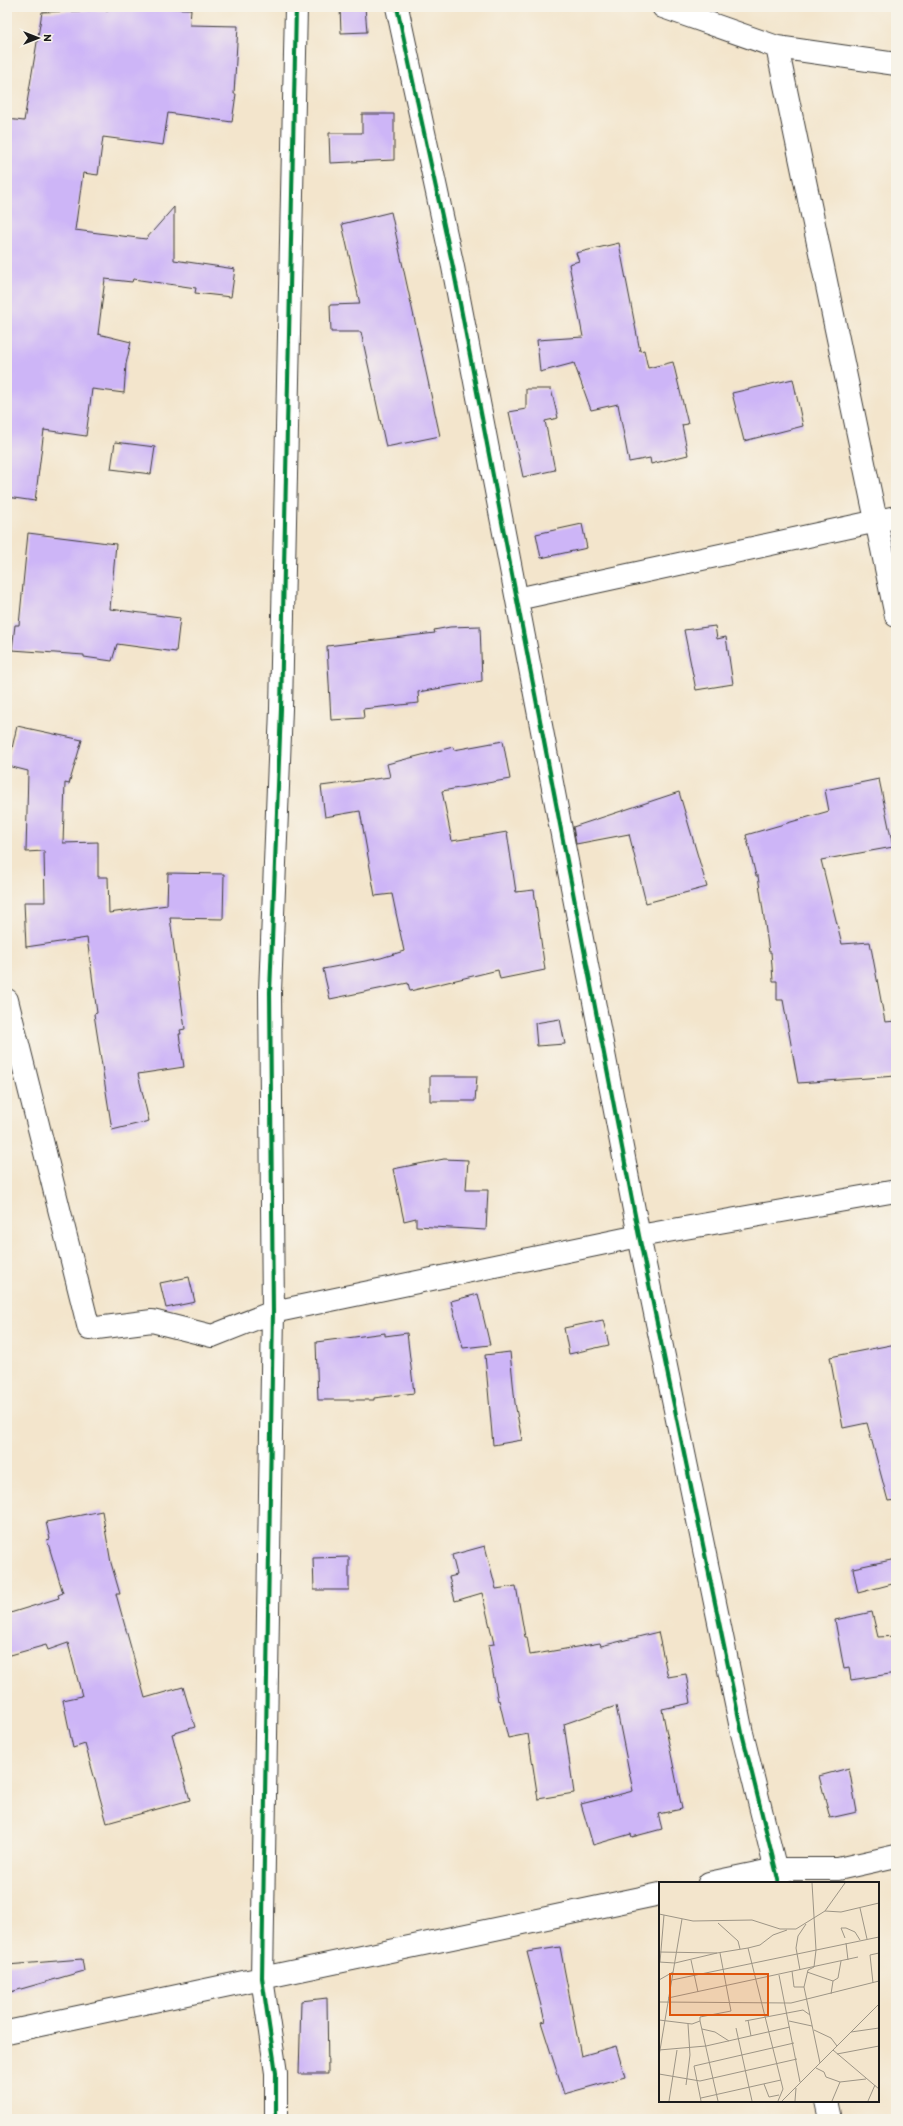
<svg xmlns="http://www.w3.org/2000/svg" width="903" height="2126" font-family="Itim,sans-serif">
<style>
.building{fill:#cdb5f7}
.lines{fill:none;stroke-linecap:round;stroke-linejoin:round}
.minor-casing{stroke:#3c3a36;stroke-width:24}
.minor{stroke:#fff;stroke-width:22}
.cycleway-casing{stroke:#f7f3e8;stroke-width:6}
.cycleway{stroke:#00873e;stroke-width:4}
.inset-road{fill:none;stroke:#9d9586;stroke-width:1}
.view{fill:#de560d;fill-opacity:0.15;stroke:#de560d;stroke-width:2}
.inset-edge{fill:none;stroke:#1c1c1c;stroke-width:2}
</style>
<rect width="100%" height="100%" fill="#f7f3e8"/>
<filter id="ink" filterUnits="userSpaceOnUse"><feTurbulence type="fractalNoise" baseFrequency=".025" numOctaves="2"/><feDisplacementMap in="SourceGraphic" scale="8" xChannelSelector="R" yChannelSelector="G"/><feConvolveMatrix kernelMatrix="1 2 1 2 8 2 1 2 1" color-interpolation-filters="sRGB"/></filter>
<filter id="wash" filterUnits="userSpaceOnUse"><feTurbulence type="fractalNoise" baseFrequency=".012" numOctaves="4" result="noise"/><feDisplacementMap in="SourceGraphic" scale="16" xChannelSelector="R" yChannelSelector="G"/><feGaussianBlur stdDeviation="0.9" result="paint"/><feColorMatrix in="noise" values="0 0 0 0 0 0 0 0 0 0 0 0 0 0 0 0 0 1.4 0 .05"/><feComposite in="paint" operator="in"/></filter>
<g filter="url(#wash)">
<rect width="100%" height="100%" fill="#f3e5cc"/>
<g id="blocks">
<path class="building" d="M109,7l82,2 -1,16 48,1 -4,68h2l-4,28 -64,-9 -5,32 -60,-8 -5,38 -15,-2 -8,57 71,9 28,-32v53l61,9 -4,28 -36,-4 1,-5 -63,-9 -1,3 -27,-3 -7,55 33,8 -5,22 -2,29 -32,-4 -6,47 -42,-6 -9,71 -28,-4v-378l17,2 18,-109 66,-2z
M340,7h25l2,25 -26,1z
M362,114h32v46l-64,3 -1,-30h33z
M391,212l49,224 -54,11 -25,-115h-30l-1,-27 30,-1 -18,-80z
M619,243l21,108 4,-1 4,18 25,-6 15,62 -6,1 6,30 -37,9 -1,-6 -21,4 -11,-58 -27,6 -17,-47 -34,9 -3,-32 46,-3 -14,-73 10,-3 -3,-8z
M793,379l10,47 -59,15 -12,-48z
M526,389h25l7,29 -13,3 10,49 -32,7 -14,-65 17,-3z
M115,442l40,5 -4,27 -40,-5z
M582,524l5,24 -46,10 -5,-24z
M28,533l88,11 -6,65 70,9 -4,34 -59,-8 -5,17 -28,-4v-2l-72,-5 3,-25h4z
M480,626l2,55 -64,11 1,11 -56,6 1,9 -33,2 -4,-74 108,-13 -1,-3 16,-3z
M715,626l2,13 9,-2 7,47 -37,6 -12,-60z
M17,726l65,14 -13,44 -4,-1 -2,60 35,-1v35h10l1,36 58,-8 1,-32 56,1 -1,45 -53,-1 15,111 -5,1 1,4h-2l5,33 -46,7 11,47 -37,9 -18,-116 3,-1 -10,-75 -61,9 -2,-45h21l-1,-51 -18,1 2,-81 -20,-5z
M503,741l7,38 -68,12 10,50 55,-9 9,60 18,-2 11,80 -45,9 -2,-9 -88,21 -2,-8 -78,16 -7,-30 58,-11 23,-7 -12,-57 -17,2 -15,-85 -35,6 -4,-31 69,-9 -3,-13 66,-17 1,3z
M879,779l14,68 -72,13 21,84 28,-2 15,80 11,-1v55l-98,7 -15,-83h-6v-19h-4l-2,-29h-2l-11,-76h-2l-10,-41 83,-24 -4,-21z
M679,792l28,95 -61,16 -17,-69 -53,10 -3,-17z
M560,1019l5,25 -28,2 -2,-23z
M430,1076h47l-2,25h-45z
M444,1159l24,1 -2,30h22l-2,40 -70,-4v-8l-12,3 -11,-52z
M189,1277l6,25 -29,6 -6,-25z
M478,1294l12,51 -27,3 -12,-47z
M603,1320l6,25 -40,9 -5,-26z
M385,1333v3l22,-3 7,60 -40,5v2h-56l-2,-58z
M896,1344v156l-8,1 -21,-78 -24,5 -13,-71z
M510,1352l5,51 7,37 -29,5 -8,-90z
M102,1511l9,52 9,31h-4l29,104 38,-11 12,40 -23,7 18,66 -83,23 -22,-79 -12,4 -10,-48 19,-4 -14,-53 -20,7 -2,-5 -39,11v-42l52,-16 -1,-3 5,-2 -16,-53 3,-1 -4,-17z
M485,1546l11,43 20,-3 9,51h2l3,18 70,-12 1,3 57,-14 10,45 18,-3 5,29 -29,6 20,100 -24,5 4,15 -30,8 -1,-3 -38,11 -12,-41 52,-13 -17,-85 -52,18 10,69 -36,6 -10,-65 -20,4 -9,-38 -1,1 -10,-56 6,-1 -12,-51 -27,8 -6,-24 8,-2 -5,-20z
M349,1557v33h-35l-1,-32z
M896,1559v24l-38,10 -5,-25z
M872,1612l6,25 18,-1v37l-45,7 -2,-12 -5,1 -9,-49z
M849,1768l8,44 -27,6 -11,-42z
M560,1947l21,109 35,-10 9,31 -61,17 -23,-72 4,-1 -18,-69z
M82,1959l2,12 -77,22v-28z
M327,1998l1,76h-29l2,-73z"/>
</g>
</g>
<g filter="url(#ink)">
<use href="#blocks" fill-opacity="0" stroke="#3c3a36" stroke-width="1"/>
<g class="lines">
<defs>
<path id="minor" d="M397,7l56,260 186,969 103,497 37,150
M663,7l114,40 119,17
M777,47l119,569
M517,599l379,-82
M7,1000l82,329 63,-8 60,15 61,-24 366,-76 257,-45
M709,1883l67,-14h62l58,-13
M7,2032l653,-138
M826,2101l4,18
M276,2119v-46l-14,-95 11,-666 -3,-320 11,-283 15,-702"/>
</defs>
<use href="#minor" class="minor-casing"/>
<use href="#minor" class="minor"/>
<defs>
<path id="cycleway" d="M397,7l56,260 186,969 103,497 37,150
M276,2119v-46l-14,-95 11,-666 -3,-320 11,-283 15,-702"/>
</defs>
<use href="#cycleway" class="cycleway-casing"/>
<use href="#cycleway" class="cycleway"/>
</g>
</g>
<g transform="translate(659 1882)">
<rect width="220" height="220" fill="#f3e5cc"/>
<path class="inset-road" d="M153,1l4,67 -2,17 -6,3 -4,17 16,76M201,26l7,31M166,29l16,1 38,-9M0,32l34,7 59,-1 28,9h16l29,-18 20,-28M59,41l20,18 2,8M186,56l-4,-10h5l9,4 5,8M187,61l2,17M89,66l35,141 -5,12M0,70l58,1 31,-5 12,-3 13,-10 14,-5M32,78l7,32M0,80l16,1 42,-10M1,80l4,-47M141,88l-4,-22 2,-12 8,-12M133,89l2,16h10M148,90l26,9M120,93l21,107M0,98l14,-8M13,98l207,-43M174,99l5,-3 3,-17M214,101l-3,-28 9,-2M172,112l2,-13M9,116l190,-41M0,120l132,1 88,-22M0,138l33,4 8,-3v-4l31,-6 -11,-58M89,138l3,16M41,139l18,80M86,139l58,-11 7,5M130,139l23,5M77,146l16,73M43,147l13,3 14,9M155,148l17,8 6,8M192,150l28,-4M0,168l47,-4 84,-19M174,168l46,39M178,172l42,-8M0,174l23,-137M157,186l8,4 2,5 14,5 26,-3M0,192l41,7 97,-22M105,202l5,13 10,-2M27,203l4,-30 -2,-31M42,216l80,-18M10,219l8,-51M42,219l-7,-35 100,-23M123,219l97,-97M136,219l1,-13M173,219l8,-19M209,219l7,-16"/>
<path class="view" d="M11,92h98v41h-98z"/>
<rect width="220" height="220" class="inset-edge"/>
</g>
<rect width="903" height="2126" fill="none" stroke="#f7f3e8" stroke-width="24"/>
<g transform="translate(38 38) rotate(90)" stroke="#f7f3e8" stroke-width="3" paint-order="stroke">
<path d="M0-3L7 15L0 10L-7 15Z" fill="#1c1c1c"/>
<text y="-6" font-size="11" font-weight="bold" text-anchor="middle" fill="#1c1c1c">N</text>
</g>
</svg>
